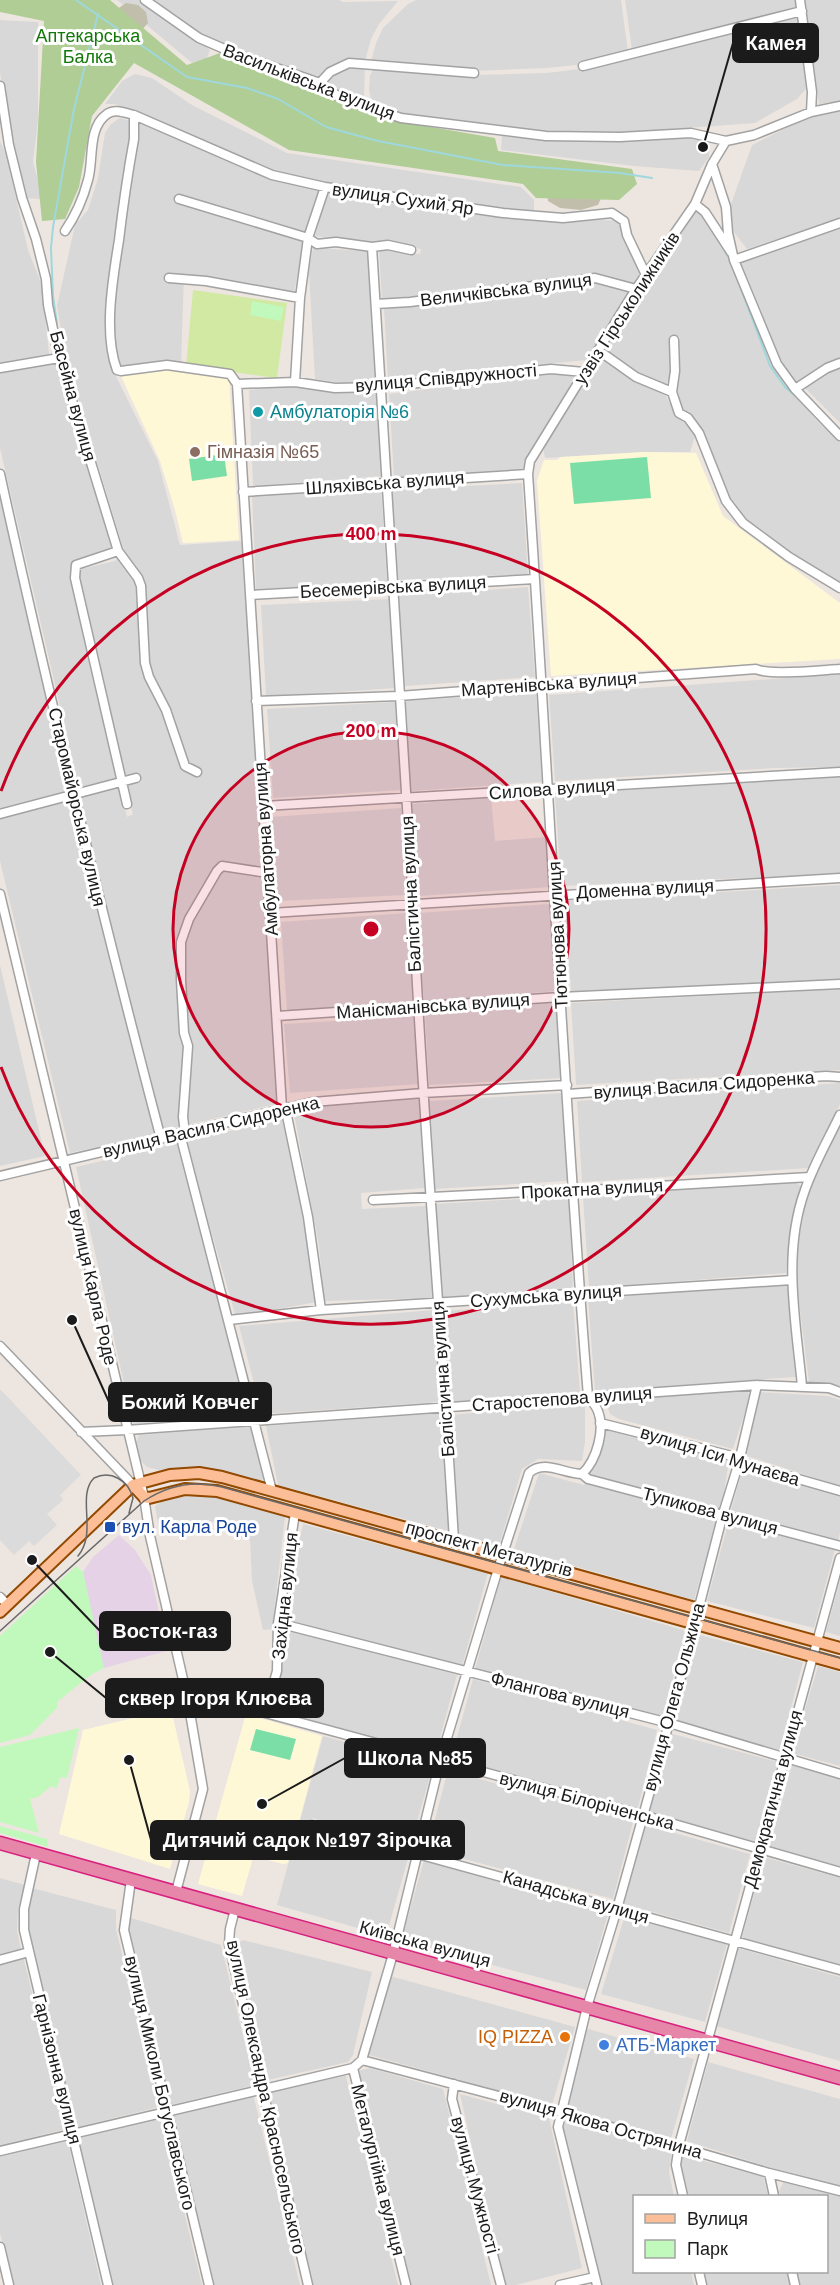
<svg xmlns="http://www.w3.org/2000/svg" width="840" height="2285" font-family="Helvetica,sans-serif">
<style>
.residential{fill:#d9d8d8}
.industrial{fill:#e6d2e6}
.education{fill:#fff8d7}
.construction{fill:#c1beac}
.grass{fill:#d2e9a4}
.forest{fill:#afcd94}
.park{fill:#c0f9bb}
.pitch{fill:#7cdea7}
.parking{fill:#dbdbdb}
.lines{fill:none;stroke-linecap:round;stroke-linejoin:round}
.stream{stroke:#9fd8dc;stroke-width:2}
.minor-casing{stroke:#a2a2a2;stroke-width:11}
.major-casing{stroke:#924900;stroke-width:14}
.highway-casing{stroke:#d7217e;stroke-width:15}
.minor{stroke:#fff;stroke-width:8}
.major{stroke:#fcbe96;stroke-width:10}
.highway{stroke:#e686a8;stroke-width:12}
.tram{stroke:#696969;stroke-width:1.5}
.ring{fill:none;stroke:#c60022;stroke-width:3}
.culture-dot{fill:#0f9aa8;stroke:#fff;stroke-width:2}
.education-dot{fill:#8d6e63;stroke:#fff;stroke-width:2}
.transit-dot{fill:#1a4fb4;stroke:#fff;stroke-width:2}
.food-dot{fill:#e8710a;stroke:#fff;stroke-width:2}
.shop-dot{fill:#3f7fe0;stroke:#fff;stroke-width:2}
.labels{text-anchor:middle;stroke-width:6;stroke-linejoin:round;paint-order:stroke}
.park-label{font-size:18px;fill:#13780a;stroke:#fff}
.street-label{font-size:18px;fill:#1b1b1b;stroke:#fff}
.culture-label{font-size:18px;fill:#0d838f;stroke:#fff;text-anchor:start}
.education-label{font-size:18px;fill:#785e54;stroke:#fff;text-anchor:start}
.transit-label{font-size:18px;fill:#164399;stroke:#fff;text-anchor:start}
.food-label{font-size:18px;fill:#c56008;stroke:#fff;text-anchor:end}
.shop-label{font-size:18px;fill:#366cbe;stroke:#fff;text-anchor:start}
.centre{fill:#c60022;stroke:#fff;stroke-width:3}
.ring-label{font-size:18px;text-anchor:middle;font-weight:bold;fill:#c60022;stroke:#fff;stroke-width:6;stroke-linejoin:round;paint-order:stroke}
.leader{fill:none;stroke:#1b1b1b;stroke-width:2}
.callout-dot{fill:#1b1b1b;stroke:#fff;stroke-width:2}
.callout{fill:#1b1b1b;stroke:#1b1b1b;stroke-width:2}
.callout-label{font-size:20px;text-anchor:middle;font-weight:bold;fill:#fff}
</style>
<rect width="100%" height="100%" fill="#ede6e0"/>
<path class="residential" d="M117,0h22l60,41 11,9 -4,10 -14,3z
M155,0h184l4,2 55,-1 -19,23 -8,15 -6,22 -37,8 -9,7 -49,-12 -69,-29z
M416,0h205l7,52 -43,12 -38,4 -73,3 -103,-10 5,-18 7,-15 25,-24z
M625,0h170l1,9 -164,41z
M805,0h35v101l-21,3z
M797,16l9,73 -9,10 -42,24 -135,10h-74l-145,-17 -28,-9 -4,-17 1,-15 4,-6 100,6 73,-2 40,-5z
M0,20l38,2v98l-5,42 10,37 -20,-1 -16,-72 -7,-54z
M351,66l14,1 -1,29 -10,1 -21,-7 -7,-6 10,-12z
M135,74l17,4 40,27 95,48 234,34 13,13v12l-31,-1 -121,-16 -109,-22 -141,-62 -17,-7h-10l17,-23z
M840,109v110l-93,30 -14,-18 -2,-27 21,-59 60,-30z
M120,118l27,8 67,27 111,37 -21,50 -10,53 -20,-5 -90,-13 -3,90 -67,7 44,89 22,84 63,-4 36,539 -3,24 -115,27 -83,-336 41,-11 8,33 6,-3 -9,-29 -32,-137 -13,-72 2,-7 34,-8 9,-10 -58,-192 -9,-53 18,-81 13,-15 10,-32 7,-45 6,-9z
M502,136l44,3 140,-2 20,2 3,4v14l-10,14 -65,-5 -133,-16z
M0,141l6,13 22,96 14,35 7,69 -49,9z
M327,191l179,26 62,6 17,-4 36,2 20,51 -9,13 -35,-10 -186,24 -29,1 -3,-50 41,4 1,-5 -29,-6h-21l-56,-7z
M697,210l13,16 21,36 42,104 18,26 30,33 19,17v143l-67,-43 -28,-21 -15,-22 -39,-83 -9,-7 -8,-21 6,-51 -9,-2 -1,40 -4,11 -23,-11 -41,-28 85,-129z
M840,226v134l-43,24 -15,-22 -42,-102z
M313,248l56,3 7,130 -34,2 -27,-4 -6,-107z
M598,282l32,9 -43,69 -199,19 -4,-70z
M599,356l35,23 32,17 11,21 19,16 -6,19h-46l-99,6 -2,-11z
M56,364l57,187 -38,13 -5,6 22,105 27,103 -40,10 -79,-340v-77z
M840,366v57l-36,-36z
M555,373l19,4 -14,31 -38,62 -121,8 -7,-1 -5,-83z
M296,386l41,7h39l7,83 -130,10 -4,-96z
M522,483l6,91 -130,6 -6,-90z
M381,487l6,96 -131,6 -4,-93z
M0,493l69,298 -69,20z
M528,587l7,90 -130,9 -7,-90z
M389,599l6,89 -129,9 -5,-92z
M840,674v93l-64,1 -221,13 -6,-86z
M536,692l6,90 -131,9 -7,-90z
M395,702l6,88 -128,8 -6,-89z
M840,777v97l-279,12 -6,-92z
M71,797l40,169 44,168 -85,19 -70,-292v-44z
M491,797l4,44 51,-4 4,50 -131,9 -7,-92z
M401,808l5,87 -128,6 -7,-84z
M840,885v94l-269,13 -6,-91z
M550,904l6,87 -132,11 -6,-89z
M408,913l6,89 -127,9 -6,-89z
M0,965l45,191 -45,10z
M840,989v81l-264,15 -5,-82z
M555,1002l9,76 -135,7 -4,-72z
M417,1016l2,68 -129,9 -6,-69z
M840,1083v21l-31,64 -227,14 -5,-81z
M562,1093l5,88 -133,8 -5,-88z
M420,1097l5,91 -64,5 1,16 64,-3 7,92 -109,3 -5,-55 -25,-132 33,-8z
M282,1119l28,133 7,50 -73,13 -9,-1 -50,-173z
M840,1126v260l-31,-4 -13,-105 3,-37 6,-33 11,-32z
M177,1143l70,270 -2,2 -112,9 -57,-257z
M794,1181l7,5 -11,55 -4,32 -197,15 -6,-91z
M569,1196l4,93 -130,8 -7,-93z
M787,1283l9,94 -201,14 -7,-92z
M573,1301l7,92 -130,9 -6,-91z
M434,1310l6,92 -178,12 -23,-88z
M745,1389l4,5 -1,9 -15,46 -114,-30 -9,-5 -3,-9 5,-6z
M759,1392l69,4 12,4v86l-96,-31z
M560,1404l25,1v37l-3,19 -44,-2 -16,10 -23,77 -42,-13 -5,-118z
M443,1413l8,109 -3,9 -170,-46 -12,-59z
M252,1426l14,51 -6,4 -60,-14 -41,3 -12,-3 -7,-7 -3,-8 -1,-10 3,-7z
M617,1426l112,34 -6,40 -29,100 -180,-51 25,-76 45,12 11,-20 9,-38z
M743,1468l97,29v36l-2,8 -107,-31z
M190,1494l32,4 63,19 -13,112 -9,1 -11,-49 -2,-41 -19,-5 -1,-14 -30,1 -41,6 -4,-22 9,-6z
M729,1520l106,29 -21,79 -107,-27z
M303,1524l185,49 -26,93 -180,-46z
M501,1577l182,53 2,2 -23,88 -187,-51z
M840,1581v55l-14,-4z
M281,1626l176,49 -21,78 -170,-44z
M696,1634l107,28 -23,88 -106,-28z
M818,1666l22,6v94l-48,-13z
M473,1679l184,51 -20,82 -186,-53z
M669,1733l109,29 -23,81 -107,-30z
M323,1736l110,30 -23,80 -98,-28 -3,8 100,29 -23,81 -109,-31z
M792,1765l48,14v88l-71,-19z
M448,1770l185,52 -20,77 -186,-50z
M646,1825l104,29 -21,79 -105,-29z
M764,1857l76,21v87l-98,-27z
M424,1860l184,54 -22,76 -185,-49z
M0,1878l25,7 -7,23 -1,22 4,20 -21,5z
M32,1888l84,22v19l43,178 -86,21 -48,-199v-21z
M625,1915l102,29 -22,78 -104,-28z
M128,1917l93,28 34,140 -85,20 -43,-177z
M243,1940l129,32 -19,83 -5,7 -85,19 -32,-134z
M738,1948l102,29v84l-124,-35z
M23,1956l43,173 -66,16v-183z
M390,1976l185,51 -23,78 -183,-50z
M585,2028l109,31 -23,80 -108,-31z
M708,2062l132,37v87l-65,-17 -88,-28z
M370,2068l73,21 48,196h-84l-50,-214z
M345,2073l53,212h-87l-47,-193z
M253,2094l47,191h-86l-40,-170z
M460,2094l89,24 33,150 -66,17h-13z
M160,2114l42,171h-90l-37,-151z
M567,2120l105,29 -3,23 5,24h-40v76h57l3,13h-94l-37,-158z
M67,2137l34,148h-88l-13,-52v-79z
M681,2155l82,21 5,20h-82l-6,-27z
M784,2181l56,15v89h-40l-3,-13h29v-76h-46l-1,-5z
M703,2272h85l3,13h-85z"/>
<path class="industrial" d="M119,1535l16,15 16,25 16,76 -63,17 -2,-3 -19,-93 10,-15z"/>
<path class="education" d="M167,367l62,10 10,163 -56,3 -8,-33 -15,-49 -40,-87z
M644,452l52,1 27,63 117,87v56l-289,17 -14,-195 7,-21h13l4,-3z
M171,1709l19,82 -1,11 -19,67 -111,-35 24,-104z
M246,1714l76,22 -34,127 -5,1 -23,-6 -1,2 -6,-2 -11,38 -44,-12z"/>
<path class="construction" d="M126,3l12,2 8,7 2,11 -7,8 -25,-21z
M547,187l56,7 -5,11 -17,5 -21,-2 -12,-7z"/>
<path class="grass" d="M193,290l94,13 -10,75 -91,-12z"/>
<path class="forest" d="M0,0h110l77,65 33,-12 176,68 99,17 3,13 134,18 5,15 -18,16 -83,-2 -13,-14 -234,-34 -155,-87 -42,53 -13,71 -14,32 -23,2 -6,-59 8,-141 -44,-9z"/>
<path class="park" d="M252,301l32,6 -3,14 -31,-6z
M76,1566l7,6 21,96 -12,6 -35,28v6l-27,27 -30,8v-107z
M79,1728l-12,50 -7,-1 -3,11 -6,-2 -13,11 -8,2 9,34 -39,-11v-75z
M0,1826l47,13 1,8 -48,-14z"/>
<path class="pitch" d="M224,454l3,22 -35,5 -3,-22z
M647,457l4,41 -77,6 -4,-41z
M256,1729l40,10 -6,21 -40,-10z"/>
<path class="parking" d="M0,1389l81,86 -21,20 3,5 -16,14 10,11 -23,21 -5,-5 -15,14 -14,-15z"/>
<g class="lines">
<path class="stream" d="M76,0l111,77 60,11 31,11 48,28 52,14 125,24 117,8 32,5
M719,240l12,22 39,104 15,21 14,12
M57,324l-4,-28 -2,-48 2,-21 21,-118 24,-95"/>
<defs>
<path id="minor" d="M145,0l54,38 37,16 84,29 19,14 62,21 145,18 74,1 71,-4 35,8 28,-6 57,-23 29,-6
M800,0l12,92 -1,20
M583,66l219,-55
M320,83l10,-11 19,-9 125,10
M0,86l9,59 13,53 14,41 10,40 2,26 11,53 59,193 -42,14 -1,13 52,226
M134,115v24c-6,33 -11,67 -15,101 -6,38 -16,93 -2,130l4,1 46,-6 63,9 7,10
M712,164l14,43 2,26 6,27 43,104 18,25 45,47
M179,199l129,39 9,6 19,-2 36,5 16,-2 23,5
M695,204l10,8 26,40
M65,231c11,-16 18,-32 23,-51 6,-20 -1,-52 19,-66 8,-6 18,-1 27,1l138,60 53,12 178,26 60,5 49,-5 12,8 3,14 19,40
M372,247l41,657c9,213 29,425 41,637
M734,260l106,-37
M169,278l37,3 94,17
M376,304l34,-2 185,-24 41,11
M598,350l38,27 36,15 7,21 9,5 11,15 27,68 17,22 46,34 51,31
M0,368l59,-10
M295,382l5,-84 8,-60 17,-51
M237,384l45,724 5,8 21,101 13,93
M237,384l58,-2 40,6 46,-1 170,-18 33,3
M795,389l32,-21 13,-5
M672,392l3,-21 -1,-31
M0,474c49,223 103,444 161,665
M243,492l285,-18
M118,551l20,27 3,8 4,77 4,14 17,33 19,56 12,6
M250,595l285,-16
M256,701l143,-5 357,-27c13,7 66,1 84,0
M264,806l576,-34
M0,814l136,-36
M0,894l144,603 6,39 38,165 15,88 -27,103
M271,913l569,-35
M277,1016l284,-19 279,-13
M568,1094l258,-18 14,1
M185,1133l-2,-16 5,-71 -4,-13 -3,-53v-38l8,-23 28,-48 5,-5 46,7
M180,1134l92,357
M0,1176l313,-74 110,-9 144,-8
M373,1200l193,-10 8,1 236,-14
M229,1320l92,-10 471,-30
M0,1346l133,139
M802,1386c-6,-64 -20,-133 3,-196 9,-26 23,-50 35,-75
M600,1423l132,33 7,6 101,29
M81,1432l46,-2 630,-45 72,3 11,4
M582,1474l6,5 252,67
M295,1513l-17,110 -1,48 -12,42 378,102 197,57
M0,1597l8,8
M278,1623l391,100 171,51
M312,1825l528,145
M36,1854l-12,55v21l84,355
M131,1880l-7,50 85,355
M235,1909l-5,20 -1,15 79,341
M0,1960l29,-8
M362,2060l201,53 206,60 71,18
M454,2084l-2,15 49,186
M0,2151l353,-83
M769,2173l5,23
M683,2196l-7,-31 3,-20 161,-587
M0,2247l9,38
M699,2272l3,13
M792,2272l3,13
M406,2285l-53,-217 9,-8 31,-106 47,-193 58,-192 31,-96c15,-14 35,1 53,1 15,-14 24,-46 15,-65 -2,-4 -6,-9 -9,-13 -25,-307 -39,-615 -60,-922l2,-13 106,-172 59,-85 17,-40 14,-23
M560,2285l35,-8
M597,2285l-39,-158 29,-120 30,-98 52,-186 54,-209 16,-52 18,-77"/>
<path id="major" d="M133,1485l11,12 5,1 36,-9 32,2 623,173
M0,1612l133,-127 37,-10 29,-2 23,4 618,171"/>
<path id="highway" d="M0,1843l840,235"/>
</defs>
<use href="#minor" class="minor-casing"/>
<use href="#major" class="major-casing"/>
<use href="#highway" class="highway-casing"/>
<use href="#minor" class="minor"/>
<use href="#major" class="major"/>
<use href="#highway" class="highway"/>
<path class="tram" d="M78,1556c20,-24 -2,-60 16,-78 17,-8 34,2 39,20l-4,15
M0,1631l144,-130c24,-16 50,-21 78,-14l618,171"/>
</g>
<circle cx="371" cy="929" r="198" fill="#c60022" fill-opacity=".12"/>
<g class="ring">
<circle cx="371" cy="929" r="198"/>
<path d="M1 791A395 395 0 1 1 1 1067"/>
</g>
<circle class="culture-dot" cx="258" cy="412" r="6"/>
<circle class="education-dot" cx="195" cy="452" r="6"/>
<rect class="transit-dot" x="104" y="1521" width="12" height="12" rx="3"/>
<circle class="food-dot" cx="565" cy="2037" r="6"/>
<circle class="shop-dot" cx="604" cy="2045" r="6"/>
<g class="labels">
<g class="park-label">
<text x="88" y="42">Аптекарська<tspan x="88" dy="21">Балка</tspan></text>
</g>
<g class="street-label">
<text transform="translate(309 82) rotate(21)" y="6">Васильківська вулиця</text>
<text transform="translate(403 199) rotate(8)" y="6">вулиця Сухий Яр</text>
<text transform="translate(506 290) rotate(-7)" y="6">Величківська вулиця</text>
<text transform="translate(627 308) rotate(-57)" y="6">узвіз Гірськолижників</text>
<text transform="translate(446 378) rotate(-5)" y="6">вулиця Співдружності</text>
<text transform="translate(73 396) rotate(75)" y="6">Басейна вулиця</text>
<text transform="translate(385 483) rotate(-4)" y="6">Шляхівська вулиця</text>
<text transform="translate(393 587) rotate(-3)" y="6">Бесемерівська вулиця</text>
<text transform="translate(549 684) rotate(-4)" y="6">Мартенівська вулиця</text>
<text transform="translate(552 789) rotate(-4)" y="6">Силова вулиця</text>
<text transform="translate(77 807) rotate(77)" y="6">Старомайорська вулиця</text>
<text transform="translate(266 849) rotate(-94)" y="6">Амбулаторна вулиця</text>
<text transform="translate(645 889) rotate(-3)" y="6">Доменна вулиця</text>
<text transform="translate(411 894) rotate(-93)" y="6">Балістична вулиця</text>
<text transform="translate(558 935) rotate(-93)" y="6">Тютюнова вулиця</text>
<text transform="translate(433 1006) rotate(-4)" y="6">Манісманівська вулиця</text>
<text transform="translate(704 1085) rotate(-4)" y="6">вулиця Василя Сидоренка</text>
<text transform="translate(211 1127) rotate(-13)" y="6">вулиця Василя Сидоренка</text>
<text transform="translate(592 1189) rotate(-3)" y="6">Прокатна вулиця</text>
<text transform="translate(93 1287) rotate(77)" y="6">вулиця Карла Роде</text>
<text transform="translate(546 1296) rotate(-4)" y="6">Сухумська вулиця</text>
<text transform="translate(443 1379) rotate(-94)" y="6">Балістична вулиця</text>
<text transform="translate(562 1399) rotate(-4)" y="6">Старостепова вулиця</text>
<text transform="translate(720 1456) rotate(17)" y="6">вулиця Іси Мунаєва</text>
<text transform="translate(710 1511) rotate(15)" y="6">Тупикова вулиця</text>
<text transform="translate(489 1549) rotate(15)" y="6">проспект Металургів</text>
<text transform="translate(285 1596) rotate(-84)" y="6">Західна вулиця</text>
<text transform="translate(560 1695) rotate(14)" y="6">Флангова вулиця</text>
<text transform="translate(674 1697) rotate(-75)" y="6">вулиця Олега Ольжича</text>
<text transform="translate(773 1799) rotate(-75)" y="6">Демократична вулиця</text>
<text transform="translate(587 1801) rotate(15)" y="6">вулиця Білоріченська</text>
<text transform="translate(576 1897) rotate(16)" y="6">Канадська вулиця</text>
<text transform="translate(425 1944) rotate(15)" y="6">Київська вулиця</text>
<text transform="translate(57 2069) rotate(76)" y="6">Гарнізонна вулиця</text>
<text transform="translate(160 2083) rotate(77)" y="6">вулиця Миколи Богуславського</text>
<text transform="translate(266 2097) rotate(78)" y="6">вулиця Олександра Красносельського</text>
<text transform="translate(601 2124) rotate(16)" y="6">вулиця Якова Острянина</text>
<text transform="translate(378 2170) rotate(76)" y="6">Металургійна вулиця</text>
<text transform="translate(475 2185) rotate(75)" y="6">вулиця Мужності</text>
</g>
<g class="culture-label">
<text x="270" y="418">Амбулаторія №6</text>
</g>
<g class="education-label">
<text x="207" y="458">Гімназія №65</text>
</g>
<g class="transit-label">
<text x="122" y="1533">вул. Карла Роде</text>
</g>
<g class="food-label">
<text x="553" y="2043">IQ PIZZA</text>
</g>
<g class="shop-label">
<text x="616" y="2051">АТБ-Маркет</text>
</g>
</g>
<circle cx="371" cy="929" r="9" class="centre"/>
<g class="ring-label">
<text x="371" y="540">400 m</text>
<text x="371" y="737">200 m</text>
</g>
<path class="leader" d="M703 147L733 43M72 1320L109 1402M32 1560L100 1631M50 1652L106 1698M262 1804L345 1758M129 1760L151 1840"/>
<g class="callout-dot">
<circle cx="703" cy="147" r="6"/>
<circle cx="72" cy="1320" r="6"/>
<circle cx="32" cy="1560" r="6"/>
<circle cx="50" cy="1652" r="6"/>
<circle cx="262" cy="1804" r="6"/>
<circle cx="129" cy="1760" r="6"/>
</g>
<g class="callout">
<rect x="733" y="24" width="85" height="38" rx="6"/>
<rect x="109" y="1383" width="162" height="38" rx="6"/>
<rect x="100" y="1612" width="130" height="38" rx="6"/>
<rect x="106" y="1679" width="217" height="38" rx="6"/>
<rect x="345" y="1739" width="140" height="38" rx="6"/>
<rect x="151" y="1821" width="313" height="38" rx="6"/>
</g>
<g class="callout-label">
<text x="776" y="50">Камея</text>
<text x="190" y="1409">Божий Ковчег</text>
<text x="165" y="1638">Восток-газ</text>
<text x="215" y="1705">сквер Ігоря Клюєва</text>
<text x="415" y="1765">Школа №85</text>
<text x="307" y="1847">Дитячий садок №197 Зірочка</text>
</g>
<rect x="633" y="2195" width="195" height="78" fill="#ffffff" stroke="#a4a4a4" stroke-width="1.5"/>
<rect x="645" y="2214" width="30" height="9" fill="#fcbe96" stroke="#a4a4a4" stroke-width="1.5"/>
<text x="687" y="2225" font-size="18" fill="#1b1b1b">Вулиця</text>
<rect x="645" y="2240" width="30" height="18" fill="#c0f9bb" stroke="#a4a4a4" stroke-width="1.5"/>
<text x="687" y="2255" font-size="18" fill="#1b1b1b">Парк</text>
</svg>
